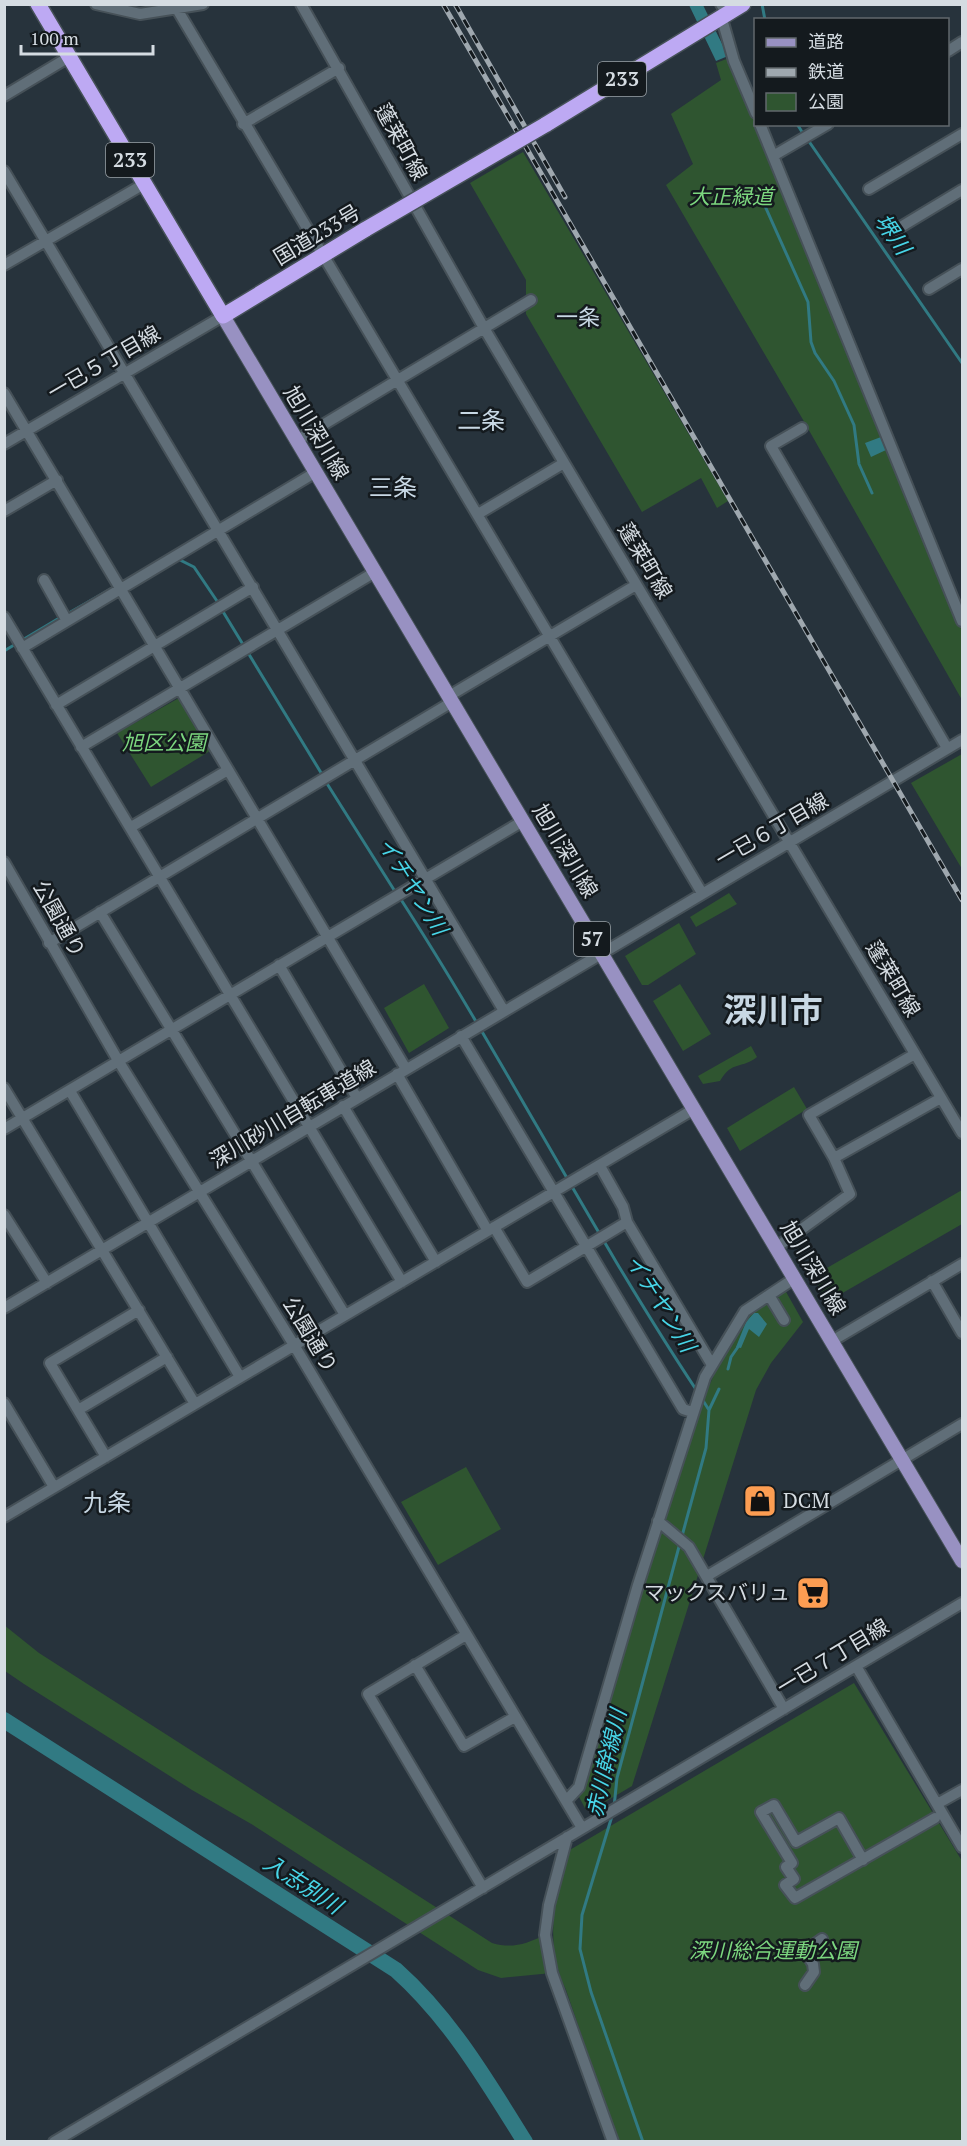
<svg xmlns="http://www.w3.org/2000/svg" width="967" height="2146" font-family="'PT Serif','Noto Sans JP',serif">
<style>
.green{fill:#2f5530}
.water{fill:#317a83}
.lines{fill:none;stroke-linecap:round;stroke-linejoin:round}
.stream{stroke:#317a83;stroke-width:3}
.river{stroke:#317a83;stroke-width:16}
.minor-casing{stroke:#465158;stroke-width:14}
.major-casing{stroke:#465158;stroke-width:16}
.highway-casing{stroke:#465158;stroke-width:18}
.minor{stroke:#606e78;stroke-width:10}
.major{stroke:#9891c2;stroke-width:14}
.highway{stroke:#bda9f3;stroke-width:15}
.rail-casing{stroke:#9fa8af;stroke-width:5}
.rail{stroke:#141a1e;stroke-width:3;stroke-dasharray:9;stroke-linecap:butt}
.highway-bridge-casing{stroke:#465158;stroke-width:18;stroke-linecap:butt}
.highway-bridge{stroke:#bda9f3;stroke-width:15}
.labels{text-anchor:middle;stroke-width:5;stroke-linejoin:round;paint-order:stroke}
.shield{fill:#141a1e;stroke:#9ba2a7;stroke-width:1.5}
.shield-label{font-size:20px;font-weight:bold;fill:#d5dce2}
.street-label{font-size:21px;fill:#d5dce2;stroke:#141a1e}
.park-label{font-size:21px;font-style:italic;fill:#7cd77f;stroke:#141a1e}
.poi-label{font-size:21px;fill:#d5dce2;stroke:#141a1e;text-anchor:start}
.water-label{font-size:22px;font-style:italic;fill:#47d5e7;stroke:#141a1e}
.neighbourhood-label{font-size:22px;fill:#c8d8e4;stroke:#141a1e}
.quarter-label{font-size:24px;fill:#c8d8e4;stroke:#141a1e}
.town-label{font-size:33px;font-weight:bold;fill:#c8d8e4;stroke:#141a1e}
</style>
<rect width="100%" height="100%" fill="#27333c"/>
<path class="green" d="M729,58l233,573v69l-160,-282 -136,-233 27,-21 -22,-50 50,-34 -5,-17z
M523,152l205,349 -11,7 -16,-30 -59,34 -116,-198v-34l-56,-97z
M179,698l31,53 -59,36 -34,-54z
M962,754v115l-51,-86z
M729,893l8,11 -41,23 -6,-10z
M679,923l17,31 -48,31h-6l-17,-29z
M424,984l25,44 -40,25 -25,-45z
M680,984l31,50 -28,17 -30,-50z
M751,1046l6,11c-14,12 -25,3 -37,24l-17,3 -5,-8z
M794,1087l13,22 -67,42 -13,-23z
M962,1190v34l-135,78 -14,-26z
M785,1290l18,32 -32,41 -15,27 -124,396 -39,23 -7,1 -8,-15 119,-382 25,-56 24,-43z
M466,1467l35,62 -63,36 -37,-63z
M4,1625l35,28 453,290c20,6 34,1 53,-8l7,38 -51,5 -23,-8 -225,-145 -61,-35 -168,-106 -19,-13z
M854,1683l108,178v280h-344l-52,-151c-22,-45 -12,-94 2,-139z"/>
<path class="water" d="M689,5h14l25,51 -12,5z
M881,437l5,13 -15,7 -6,-14z
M754,1313h4l9,11 -8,13 -10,-8 -8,19 -5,-1 10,-25z"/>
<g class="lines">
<path class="stream" d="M762,4l3,16
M797,124l7,11
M808,140l154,223
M760,195l48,107 3,40 4,11 19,28 20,44 5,39 13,29
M178,559l16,8 25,37
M222,610l101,166
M67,614l49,-28
M4,651l57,-34
M326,782l70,111
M400,898c104,161 191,333 297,493
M728,1369l3,-12 9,-13
M702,1399l7,11
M682,1536l24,-88 3,-38 10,-21
M614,1807l3,-29 63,-235
M612,1816l-30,99 -2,34 11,43 52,150"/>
<path class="river" d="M4,1720l392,250c54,48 91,111 129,172"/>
<defs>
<path id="minor" d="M96,4l44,10 63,-10
M174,4l528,889
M301,4l183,324 478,805
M721,4l7,11
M722,19l12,42 22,52
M948,51l14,-9
M4,96l65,-39
M243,124l96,-56
M760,124l202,497
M773,156l55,-32
M4,171l500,840
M869,189l93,-55
M894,231l68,-41
M4,265l140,-81
M929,289l33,-20
M4,393l402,676
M802,428l-31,18 176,302
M296,441l235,-141
M4,444l219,-128
M4,511l53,-31
M478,514l86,-51
M44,580l23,41
M4,617l398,665
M22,648l294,-176
M449,696l187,-111
M56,705l197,-118
M81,747l294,-175
M131,827l97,-57
M4,862l115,200 175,283 288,483
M100,912l245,403
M49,943l403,-241
M279,965l78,133
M461,1036l222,373 9,3
M397,1074l91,157
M4,1088l191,316
M70,1091l170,286
M343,1106l93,156
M4,1129l519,-308
M834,1158l-25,-43 106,-61
M600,1166l23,41 4,15 85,143
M4,1215l43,68
M494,1227l33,55 100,-60
M777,1247l73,-53 -16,-36 107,-60
M932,1281l30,52
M769,1295l15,25
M4,1308l958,-568
M832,1341l130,-77
M4,1403l50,84
M78,1410l89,-53
M106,1457l-56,-94 89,-53
M4,1517l690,-408
M658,1521l31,26 95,162
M707,1576l255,-152
M466,1635l-98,59 115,194
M415,1665l49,81 51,-29
M856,1666l106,181
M566,1801l13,-14 59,-202 67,-208 40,-66 50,-33
M937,1804l25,-14
M567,1837l-18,68 -4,30 7,38 61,169
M863,1860l-24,-42 -43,24 -22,-37 -13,7 31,51 -6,4 8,12 -9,6 10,13 140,-80
M805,1985l9,-13 -1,-8 -8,-13 17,-12
M54,2142l908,-539"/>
<path id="major" d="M223,316l739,1245"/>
<path id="highway" d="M38,4l185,312 143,-87
M545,125l198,-121"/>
</defs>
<use href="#minor" class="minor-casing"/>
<use href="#major" class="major-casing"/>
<use href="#highway" class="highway-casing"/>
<use href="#minor" class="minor"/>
<use href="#major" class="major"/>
<use href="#highway" class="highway"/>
<defs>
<path id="rail" d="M443,4l519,896
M455,4l110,193"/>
</defs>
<use href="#rail" class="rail-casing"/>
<use href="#rail" class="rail"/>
<defs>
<path id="highway-bridge" d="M366,229l179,-104"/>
</defs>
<use href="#highway-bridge" class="highway-bridge-casing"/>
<use href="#highway-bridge" class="highway-bridge"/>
</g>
<defs>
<symbol id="shop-square" viewBox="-11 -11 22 22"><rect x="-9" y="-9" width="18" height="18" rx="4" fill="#fc9d52" stroke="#141a1e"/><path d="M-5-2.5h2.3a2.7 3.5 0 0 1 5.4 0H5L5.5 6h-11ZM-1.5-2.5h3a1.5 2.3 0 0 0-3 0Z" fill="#111"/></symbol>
<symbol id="supermarket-square" viewBox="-11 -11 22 22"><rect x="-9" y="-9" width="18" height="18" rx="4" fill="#fc9d52" stroke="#141a1e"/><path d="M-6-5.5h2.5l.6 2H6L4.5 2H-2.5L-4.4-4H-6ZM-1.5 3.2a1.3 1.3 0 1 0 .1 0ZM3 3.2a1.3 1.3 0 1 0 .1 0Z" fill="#111"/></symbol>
</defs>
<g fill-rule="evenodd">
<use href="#shop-square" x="741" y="1482" width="38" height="38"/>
<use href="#supermarket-square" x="794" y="1574" width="38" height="38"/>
</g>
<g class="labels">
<g class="shield">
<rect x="598" y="62" width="48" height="34" rx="4.5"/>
<rect x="106" y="143" width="48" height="34" rx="4.5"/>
<rect x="574" y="922" width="36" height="34" rx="4.5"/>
</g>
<g class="shield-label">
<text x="622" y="86">233</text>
<text x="130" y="167">233</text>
<text x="592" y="946">57</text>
</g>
<g class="street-label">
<text transform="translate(401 142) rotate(61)" y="7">蓬莱町線</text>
<text transform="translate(317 235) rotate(-31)" y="7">国道233号</text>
<text transform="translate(104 363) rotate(-30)" y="7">一已５丁目線</text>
<text transform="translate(316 433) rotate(59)" y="7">旭川深川線</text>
<text transform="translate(645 561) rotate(59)" y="7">蓬莱町線</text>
<text transform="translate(772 830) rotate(-30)" y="7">一已６丁目線</text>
<text transform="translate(565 851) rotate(59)" y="7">旭川深川線</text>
<text transform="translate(59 919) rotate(61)" y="7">公園通り</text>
<text transform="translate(893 979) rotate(59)" y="7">蓬莱町線</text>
<text transform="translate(293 1114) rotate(-31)" y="7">深川砂川自転車道線</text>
<text transform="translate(813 1268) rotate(59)" y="7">旭川深川線</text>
<text transform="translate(310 1335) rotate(59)" y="7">公園通り</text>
<text transform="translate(833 1657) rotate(-31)" y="7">一已７丁目線</text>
</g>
<g class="park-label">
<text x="731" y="204">大正緑道</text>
<text x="164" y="750">旭区公園</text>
<text x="773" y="1958">深川総合運動公園</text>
</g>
<g class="poi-label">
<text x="783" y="1508">DCM</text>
<text x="790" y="1600" text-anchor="end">マックスバリュ</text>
</g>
<g class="water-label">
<text transform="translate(893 234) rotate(55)" y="8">堺川</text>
<text transform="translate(413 886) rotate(58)" y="8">イチヤン川</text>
<text transform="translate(661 1303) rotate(58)" y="8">イチヤン川</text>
<text transform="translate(606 1763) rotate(-77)" y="8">赤川幹線川</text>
<text transform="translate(303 1884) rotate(33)" y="8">入志別川</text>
</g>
<g class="neighbourhood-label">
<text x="578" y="325">一条</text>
</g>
<g class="quarter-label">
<text x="481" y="429">二条</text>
<text x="393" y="496">三条</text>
<text x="107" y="1511">九条</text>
</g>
<g class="town-label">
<text x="773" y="1022">深川市</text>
</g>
</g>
<rect width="967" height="2146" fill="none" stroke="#d5dce2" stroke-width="12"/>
<rect x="754" y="18" width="195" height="108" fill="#141a1e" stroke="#61686c" stroke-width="1.5"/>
<rect x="766" y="38" width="30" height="9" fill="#9891c2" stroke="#61686c" stroke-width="1.5"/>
<text x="808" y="48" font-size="18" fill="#d5dce2">道路</text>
<rect x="766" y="68" width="30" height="9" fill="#9fa8af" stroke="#61686c" stroke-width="1.5"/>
<text x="808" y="78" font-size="18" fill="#d5dce2">鉄道</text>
<rect x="766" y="93" width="30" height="18" fill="#2f5530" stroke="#61686c" stroke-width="1.5"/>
<text x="808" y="108" font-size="18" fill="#d5dce2">公園</text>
<path d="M21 45v9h132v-9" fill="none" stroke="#d5dce2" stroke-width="3"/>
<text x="30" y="45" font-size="18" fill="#d5dce2" stroke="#141a1e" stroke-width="4.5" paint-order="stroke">100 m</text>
</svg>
